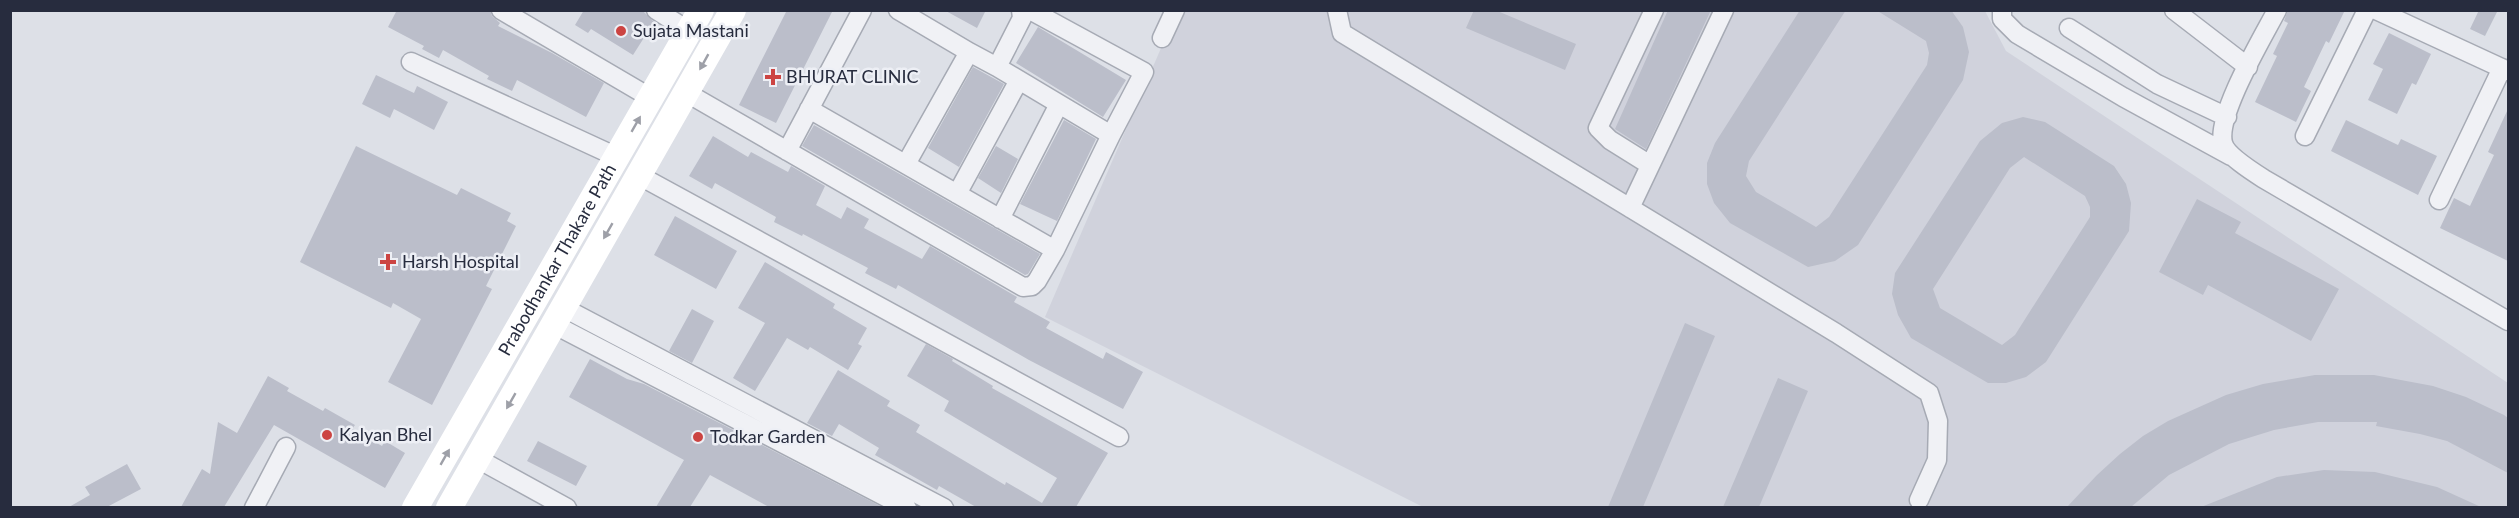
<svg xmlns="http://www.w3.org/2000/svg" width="2519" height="518" font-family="Lato,sans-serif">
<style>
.built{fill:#d0d2dc}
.building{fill:#bbbeca;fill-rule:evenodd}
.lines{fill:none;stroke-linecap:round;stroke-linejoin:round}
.street-casing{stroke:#a6aab4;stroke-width:21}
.street{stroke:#f0f1f5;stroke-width:18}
.secondary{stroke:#fff;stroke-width:26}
.oneway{fill:#9ea0a8}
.poi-dot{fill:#cc4442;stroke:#edeff5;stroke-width:2}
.labels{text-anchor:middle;stroke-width:5;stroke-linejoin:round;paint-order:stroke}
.poi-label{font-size:18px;fill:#272c3e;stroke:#edeff5;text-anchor:start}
.street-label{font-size:18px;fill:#272c3e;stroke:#edeff5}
</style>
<rect width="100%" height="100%" fill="#dde0e7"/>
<path class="built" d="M1177,11h808l21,40 502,332v124h-1085l-378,-190z"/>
<path class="building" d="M397,10h93l2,6 8,7 -2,3 54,27 52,30 -18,34 -69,-37 -5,11 -25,-12 2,-3 -46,-26 -4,8 -17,-9 2,-3 -36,-19z
M584,10h58l12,12 -21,33 -42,-26 -3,4 -13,-8z
M787,10h46l-57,113 -37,-18z
M944,10h42l-9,18z
M1474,10h21l81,34 -11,26 -99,-42z
M1668,10h43l-65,139 -31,-20z
M1800,10h46l-97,151 -3,15 10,16 60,35 13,-10 98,-152 2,-12 -3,-12 -50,-31h75l12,17 6,25 -6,28 -105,165 -23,16 -27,6 -78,-44 -16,-20 -7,-19v-21l8,-20z
M2288,10h57l-16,33 -3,-2 -22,46 7,4 -15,31 -41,-20 22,-46 -4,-2 15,-31 -4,-2z
M2479,10h19l-13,26 -15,-7z
M1038,27l88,53 -23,37 -87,-54z
M2389,33l42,21 -15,31 -4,-2 -15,31 -29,-14 15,-31 -10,-5z
M973,67l31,17 -45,83 -31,-19z
M376,75l38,18 3,-7 31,16 -14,28 -40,-21 -4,9 -28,-14z
M2508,109v152l-68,-33 14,-30 16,8 24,-51 -6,-3z
M2023,117l22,5 69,44 12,18 5,19 -2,28 -83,131 -20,15 -20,6h-18l-77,-45 -13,-23 -6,-21 3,-21 85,-132 22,-18zM2024,157l61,39 5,11v10l-75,118 -13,10 -62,-37 -7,-19 77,-121z
M1064,120l32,19 -39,82 -37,-17z
M2346,120l52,25 3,-6 36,17 -19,39 -87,-44z
M814,125l226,129 -12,20 -3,1 -223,-129z
M713,136l35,21 3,-5 37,20 3,-6 34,20 -9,19 25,14 6,-12 22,12 -5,9 58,31 8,-13 87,51 -3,5 36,20 -4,6 57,31 3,-7 37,20 -20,37 -94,-49 -131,-75 -2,4 -31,-16 3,-5 -65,-34 -1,2 -28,-14 2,-5 -61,-34 -3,6 -23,-13z
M356,146l101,49 4,-7 50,25 -4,8 9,5 -30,60 6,3 -60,116 -44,-23 33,-63 -28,-16 -2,5 -91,-46z
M996,146l22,13 -17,34 -23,-15z
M2197,199l44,23 -6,11 104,56 -28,52 -103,-56 -5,10 -44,-23z
M675,216l62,35 -21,38 -62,-34z
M765,262l70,42 -2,4 34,20 -9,16 4,2 -14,24 -38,-23 -2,3 -21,-12 -32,53 -22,-13 32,-55 -27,-15z
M692,309l22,12 -22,42 -23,-12z
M1685,323l30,13 -72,171h-35z
M926,344l27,15 -1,2 41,25 -1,2 116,65 -32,54h-100l-37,-21 -2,4 -62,-35 4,-7 -40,-24 -7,12 -25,-13 31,-53 52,31 -3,5 33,19 -4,7 89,53 1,-3 36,21 15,-25 -113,-67 5,-10 -42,-25z
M590,359l37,20 17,5 238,123h-113l-59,-32 -20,32h-34l28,-47 -115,-63z
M2315,375h59l59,11 33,11 38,18 4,3v55l-61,-32 -27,-7 -44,-8 1,-4h-59l-44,8 -45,14 -60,31 -38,32h-64l30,-32 23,-21 23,-18 25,-15 58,-26 37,-11z
M268,376l21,12 -2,3 36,20 2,-3 30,17 -3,4 30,17 3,-5 20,12 -20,35 -111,-63 -50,82h-43l21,-38 8,5 8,-52 19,11z
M1778,378l30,13 -49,116h-36z
M538,441l49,25 -11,20 -49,-25z
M127,464l14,25 -34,18h-38l21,-12 -5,-8z
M2324,470l51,2 62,15 44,20h-280l76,-30z"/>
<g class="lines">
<defs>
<path id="street" d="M501,10l150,88
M656,10l33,21
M898,10l71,42
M1030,10l114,62 -33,63
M1337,10l5,23 494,300 93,60 9,28 -1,39 -18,40
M2002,10v9l15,15 106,63 108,59
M2174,10l74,57
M2277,10c-14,27 -61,105 -54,133 3,12 30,29 41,36l244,142
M2376,10l132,61
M2069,28l88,56 70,33
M1162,38l13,-28
M411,62l206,95
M687,93l336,194 9,-1 5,-5 18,-31 56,-115 -114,-68 25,-49 -1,-8
M809,109l246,141
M2305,136l62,-126
M787,151l75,-141
M906,164l63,-112 28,15
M1650,165l-40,-25 -12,-12 56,-118
M640,176l479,261
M957,194l62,-114
M2439,200l63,-132
M1630,208l94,-198
M1000,219l59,-115
M564,308l380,200
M555,325l352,183
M478,459l89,49
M254,508l32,-61"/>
</defs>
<use href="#street" class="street-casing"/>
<use href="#street" class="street"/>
<g class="secondary">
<path id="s1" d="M415,508l286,-498"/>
<path d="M449,508l284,-498"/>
</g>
</g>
<defs><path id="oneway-solid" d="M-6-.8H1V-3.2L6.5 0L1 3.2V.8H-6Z" transform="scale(1.5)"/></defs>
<g class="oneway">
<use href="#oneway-solid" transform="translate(704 62) rotate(119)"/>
<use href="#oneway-solid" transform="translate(636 124) rotate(-60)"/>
<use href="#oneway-solid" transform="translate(608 231) rotate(120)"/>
<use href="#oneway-solid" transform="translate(511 401) rotate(120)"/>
<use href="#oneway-solid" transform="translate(445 457) rotate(-60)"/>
</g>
<g class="poi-dot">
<circle cx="621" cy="31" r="6"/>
<path d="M770 68h6v6h6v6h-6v6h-6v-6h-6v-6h6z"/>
<path d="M385 253h6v6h6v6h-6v6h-6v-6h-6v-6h6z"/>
<circle cx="327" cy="435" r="6"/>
<circle cx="698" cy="437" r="6"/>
</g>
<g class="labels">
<g class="poi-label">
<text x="633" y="37">Sujata Mastani</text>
<text x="786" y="83">BHURAT CLINIC</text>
<text x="402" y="268">Harsh Hospital</text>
<text x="339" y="441">Kalyan Bhel</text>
<text x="710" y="443">Todkar Garden</text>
</g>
<g class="street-label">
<text dy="6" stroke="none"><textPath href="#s1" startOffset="286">Prabodhankar Thakare Path</textPath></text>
</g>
</g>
<rect width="2519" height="518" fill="none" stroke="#272c3e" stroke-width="24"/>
</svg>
